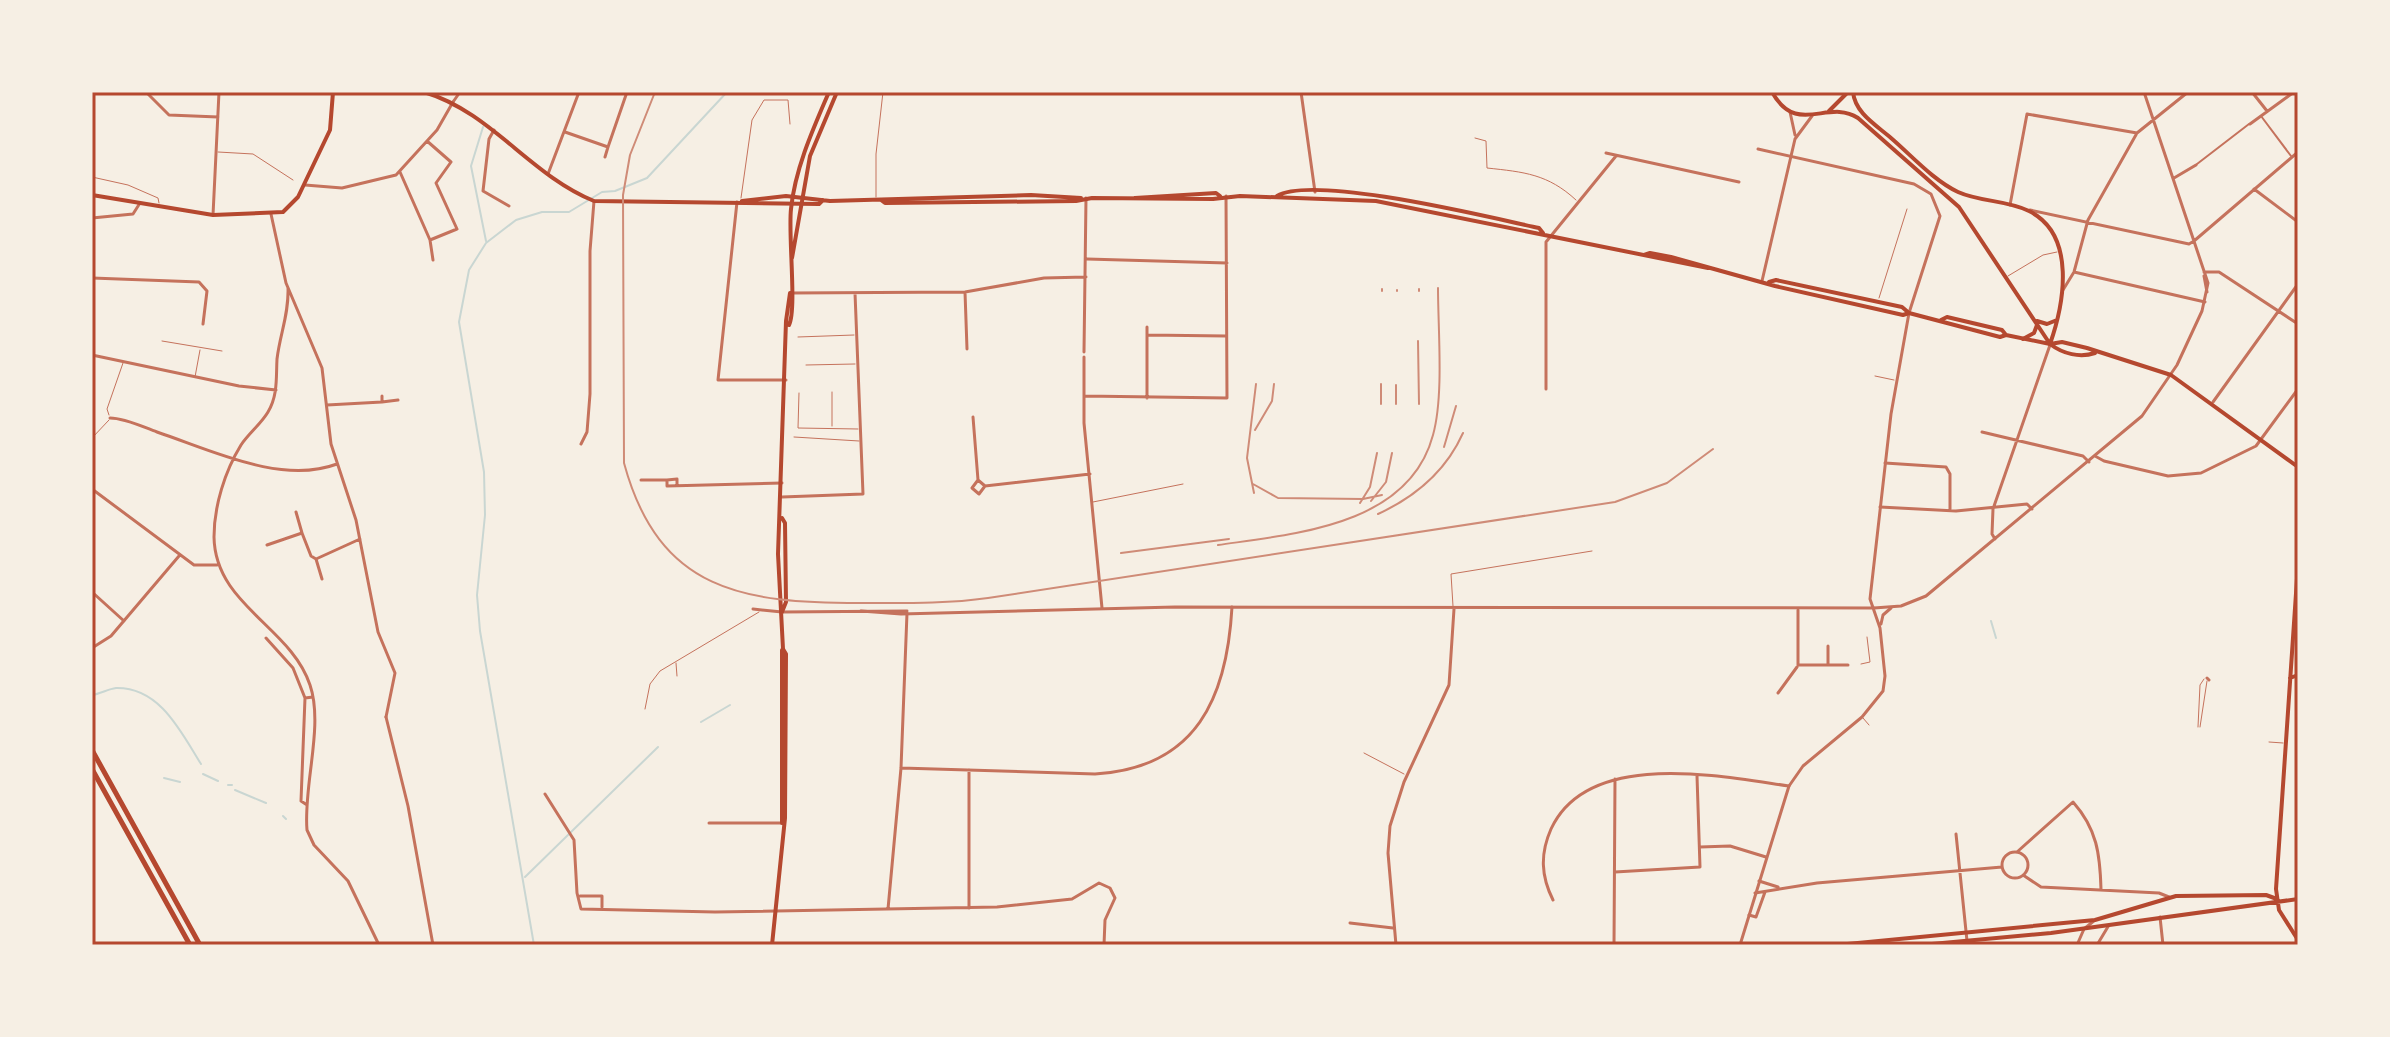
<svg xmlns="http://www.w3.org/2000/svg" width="2390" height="1037" font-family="Merriweather,serif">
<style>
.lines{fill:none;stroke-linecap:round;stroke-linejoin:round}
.stream{stroke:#c9d6d2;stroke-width:2}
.service{stroke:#c5725c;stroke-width:1}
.pedestrian{stroke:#c5725c;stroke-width:2}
.minor{stroke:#c5725c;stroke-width:3}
.tertiary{stroke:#c5725c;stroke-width:3}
.secondary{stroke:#b5482f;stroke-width:4}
.primary{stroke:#b5482f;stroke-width:4}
.motorway{stroke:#b5482f;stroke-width:5}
.rail{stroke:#cf8b77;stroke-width:2}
.neatline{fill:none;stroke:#b5482f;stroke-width:3}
</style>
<rect width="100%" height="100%" fill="#f6efe4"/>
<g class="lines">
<path class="stream" d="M483,127l-12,39 15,75
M1991,621l5,17
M92,695c8,-1 16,-6 24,-7 44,-1 65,44 85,76
M701,722l29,-17
M203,774l15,7
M164,778l16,4
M228,785h4
M235,790l31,13
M283,816l3,3
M525,877l133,-130
M534,945l-54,-314 -3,-36 8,-80 -1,-43 -25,-150 10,-52 17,-27 30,-23 26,-8h27l33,-20 13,-1 32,-13 80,-86"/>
<path class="service" d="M1475,138l11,3 1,27c37,4 61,6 89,32
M218,152l35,2 40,26
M92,177l36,8 30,13 1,5
M876,197v-43l7,-62
M741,198l11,-78 12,-20h24l2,24
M2008,276l35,-21 14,-3
M1879,298l28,-89
M798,337l56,-2
M162,341l60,10
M806,365l49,-1
M1875,376l19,4
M195,377l5,-27
M832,392v34
M799,393l-1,35 60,1
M109,415l-2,-6 16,-46
M794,437l65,4
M92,438l17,-18
M1093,502l90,-18
M1453,606l-2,-32 141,-23
M676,663l1,13
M1861,664l9,-2 -3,-25
M645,709l5,-25 10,-13 99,-59
M1863,718l6,7
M2198,727l2,-42 4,-6
M2200,727l7,-46
M2269,742l14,1
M1364,753l40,21"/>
<path class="pedestrian" d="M2261,116l30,40
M2197,164l52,-40"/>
<path class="minor" d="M146,92l23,23 49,2
M1301,92l14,100
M2252,92l15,19
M2250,124l44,-32
M494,130l-5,9 -6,52 26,15
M565,132l43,15 19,-55
M427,141l24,21 -15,21 21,46 -27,11
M1758,149l156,35 17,10 9,22 -31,97
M1606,153l133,29
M605,157l3,-10
M400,172l30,68 3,20
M548,174l31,-82
M2174,178l22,-13
M305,185l37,3 54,-13 41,-45 16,-28
M2254,189l44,33
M737,202l-19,178h68
M2010,205l17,-91 110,19
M2030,210l159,34 5,-3
M271,214l15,69 36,85 9,76 25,76 22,112 17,41 -9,44
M213,215l6,-123
M92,218l41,-4 7,-11
M2194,241l104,-89
M1087,259l140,4
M2074,272l131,30
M2204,272h15l79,52
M2204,276l3,16
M92,278l107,4 8,9 -4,33
M288,288c1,26 -8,46 -11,71 -1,19 1,36 -9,53 -7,12 -19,21 -27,33 -16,26 -27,61 -27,92 1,68 77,90 96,148 14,41 -7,101 -3,145l7,15 34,36 31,64
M2063,290l11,-18 14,-52 49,-87 51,-41
M965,292l2,57
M791,293l174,-1 79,-14 42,-1
M1147,335l79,1
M1084,352l2,-154
M92,355l147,31 37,4
M1084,357v66l18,185
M1546,389v-147l70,-86
M382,396v6l16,-2
M1084,396l143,2 -1,-202
M1147,398v-71
M2213,402l85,-118
M327,405l55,-3
M973,417l5,63
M110,418c15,0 33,9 47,14 54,18 124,53 180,32
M1982,432l101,24 6,6
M581,444l6,-12 3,-38v-143l4,-50
M2095,456l9,5 64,15 33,-3 55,-27 42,-57
M1885,463l61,4 4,7v35
M641,480h26v6l115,-3
M667,480l10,-1v6
M985,486l-6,8 -7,-6 6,-8 7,6 105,-12
M92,489l102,76h23
M782,497l81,-3 -8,-201
M1880,507l76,4 71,-7 5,5
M296,512l6,21
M1995,539l-3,-5 1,-25 57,-164
M267,545l35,-12 9,23 5,3 44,-20
M316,559l6,20
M92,592l32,29
M1874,608l27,-2 25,-10 216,-180 35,-51 25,-54 6,-28 -64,-191
M753,609l29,3
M1798,610v55h50
M266,638l27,30 12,30
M1828,646v18
M92,648l19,-12 68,-80
M2207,678l2,2
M1778,693l19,-26
M901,768l194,6c102,-6 132,-77 137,-167
M545,794l29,46 3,53 4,16 134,3 282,-5 75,-8 27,-16 11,5 5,10 -10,22 -1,25
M307,805l-6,-4 4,-103 8,-1
M709,823h73
M1956,834l11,107
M1700,847l30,-1 36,11
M2017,852l56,-50c24,27 27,52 28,87
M2002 865a13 13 0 1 1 26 0a13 13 0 1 1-26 0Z
M1615,872l85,-5 -3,-91
M2023,875l18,12 118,6 10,4
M1759,881l19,6
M1755,893l62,-10 185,-16
M580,896h22v11
M1553,900c-12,-24 -13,-46 -2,-71 37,-80 168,-53 238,-43
M969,908v-138
M888,909l13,-141 6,-155
M1749,915l7,2 9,-25
M2160,917l3,28
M1350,923l43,5
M1614,945l1,-166
M2097,945l12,-20"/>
<path class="tertiary" d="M453,102l7,-10
M1790,112l5,23
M1762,281l33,-142 17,-23
M861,611l40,3 274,-7 699,1
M782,612l125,-1
M1881,624l2,-9 8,-7
M386,717l22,89 25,139
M1396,945l-8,-92 2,-27 14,-44 45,-97 5,-76
M1740,945l49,-159 14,-20 59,-49 21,-26 2,-15 -5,-48 -10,-29 21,-185 18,-101
M2077,945l7,-16 11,-9"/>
<path class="secondary" d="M424,92c67,20 106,83 170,109l225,3 4,-4
M92,195l121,20 70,-3 15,-15 32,-67 3,-38
M1277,196c37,-22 215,22 262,32l4,5
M1135,198l81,-5 4,3
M881,200l4,3 191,-2 16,-3 121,1 27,-3 136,5 332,67
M742,201l44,-5 44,5 201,-6 50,3
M1644,255l6,-2 21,4 104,29 128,29 6,-2 91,24 6,-2 44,9
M1769,282l7,-2 126,27 7,6
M1941,320l6,-3 55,13 4,5"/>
<path class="primary" d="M1772,92c25,45 56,6 86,26l101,89 91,137c13,10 30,14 45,9
M1853,92c2,21 23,33 38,46 21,18 42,42 67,54 22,10 49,8 71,19 48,24 35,93 21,133
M1829,111l19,-19
M792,258l18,-102 27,-64
M2037,321l10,3 10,-4
M789,325c8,-16 -1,-90 2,-116 4,-40 22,-80 38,-117
M2023,339l11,-6 3,-8
M2050,344l12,-2 25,6 84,27 127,92
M782,518l3,5 1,79 -4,10
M2298,564l-22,325 3,21 19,30
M2290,678l8,-3
M782,823v-173
M772,945l13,-127 1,-164 -3,-5 -5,-95 8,-233 4,-28
M1837,945l258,-25 81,-24 90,-1 11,4
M1921,945l130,-12 247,-34"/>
<path class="motorway" d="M92,750l108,195
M92,769l98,176"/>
<path class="rail" d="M655,92l-25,63 -7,40 1,268c35,129 120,140 236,140 43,0 86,1 128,-5l627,-96 52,-19 46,-34
M1382,291v-2
M1397,291v-1
M1419,291v-2
M1418,341l1,63
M1396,385v19
M1381,404v-20
M1255,430l17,-29 2,-17
M1444,447l12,-41
M1253,484l25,14 85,1 19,-4
M1254,493l-7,-35 9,-74
M1371,501l15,-19 6,-29
M1360,503l10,-16 7,-34
M1378,514c37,-17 68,-43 85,-81
M1218,545c76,-11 191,-19 215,-110 11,-39 5,-105 5,-147
M1121,553l108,-14"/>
</g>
<rect width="2390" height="1037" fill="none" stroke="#f6efe4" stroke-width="188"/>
<rect x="94" y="94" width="2202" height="849" class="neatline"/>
</svg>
